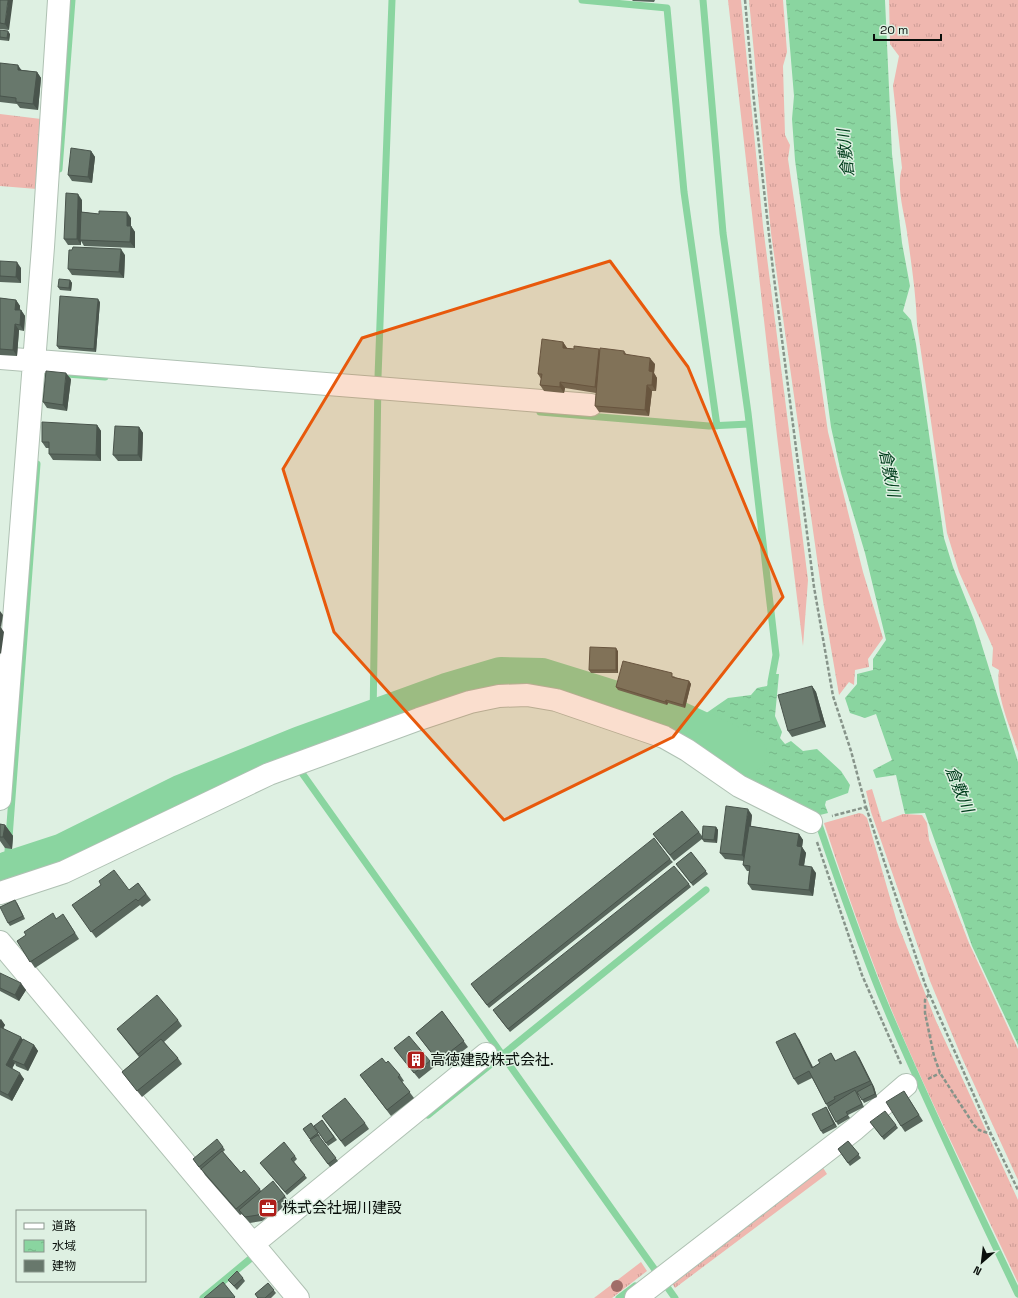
<svg xmlns="http://www.w3.org/2000/svg" width="1018" height="1298" font-family="'Space Grotesk','Noto Sans JP',sans-serif">
<style>
.grass{fill:url(#grass-tufts)}
.water{fill:url(#water-ripples)}
.lines{fill:none;stroke-linecap:round;stroke-linejoin:round}
.stream{stroke:#8ad5a0;stroke-width:7}
.river{stroke:#8ad5a0;stroke-width:40}
.minor-casing{stroke:#afc1b3;stroke-width:24}
.path{stroke:#87948a;stroke-width:2.5;stroke-dasharray:4 2;stroke-linecap:butt}
.minor{stroke:#fff;stroke-width:22}
.tree{fill:#a06d68}
.wall{fill:#59675d}
.shaded-wall{fill:#49544c}
.building{fill:#68786c;stroke:#49544c}
.marked{fill:#e8590c;fill-opacity:0.2;stroke:#e8590c;stroke-width:3;stroke-linejoin:round}
.labels{text-anchor:middle;stroke-width:3;stroke-linejoin:round;paint-order:stroke}
.poi-label{font-size:15px;fill:#090f0b;stroke:#def0e2;text-anchor:start}
.water-label{font-size:16px;font-style:italic;fill:#003d1c;stroke:#def0e2}
</style>
<defs>
<pattern id="grass-tufts" width="24" height="20" patternUnits="userSpaceOnUse"><rect width="24" height="20" fill="#efb7af"/><path d="M3 7l-1-3M5 7V3M7 7l1-3M15 17l-1-3M17 17v-4M19 17l1-3" fill="none" stroke="#cc9c95"/></pattern>
<pattern id="water-ripples" width="26" height="14" patternUnits="userSpaceOnUse"><rect width="26" height="14" fill="#8ad5a0"/><path d="M2 4q2-2 4 0t4 0M15 11q2-2 4 0t4 0" fill="none" stroke="#76b688"/></pattern>
</defs>
<rect width="100%" height="100%" fill="#def0e2"/>
<path class="grass" d="M728,0h13l22,226 45,354 -5,66 -26,-210z
M749,0h34l4,52 -4,14 2,69 5,10 -2,14 40,273 35,140 20,66 -15,21 1,8 -14,3 -1,15 -5,-3 -10,13 -16,-94 -52,-368z
M889,0h129v752c-7,-23 -23,-58 -19,-82l-7,-4 1,-18 -34,-76 -12,-39 -30,-209c-1,-31 -6,-62 -10,-92 -3,-20 -11,-45 -5,-64l-9,-82 6,-30 -9,-12z
M0,114l41,5 -4,70 -37,-3z
M872,789l10,33 21,-8 19,1 5,8 2,17 40,103 49,106v131l-56,-122 -32,-77 -59,-169 -5,-21z
M859,813l4,1 4,4 30,104 39,99 82,179v83c-47,-103 -101,-205 -142,-312 -19,-49 -36,-99 -52,-148z
M820,1163l7,11 -152,114 -7,-11z
M641,1262l6,9 -35,27h-18z"/>
<path class="water" d="M786,0h99l7,154 10,89 8,43 -7,25 8,9 5,24 28,194 9,29 21,53 44,142v283l-46,-99 -47,-133 -20,1 -9,-39 -20,3 -3,-8 19,-10 -16,-46 -11,4 -15,-5 -5,-15 12,-14v-10l16,-4v-11l13,-19 -21,-87 -24,-80 -10,-46 -36,-267 -3,-41 2,-23z
M770,674h9l-4,42 7,16 -2,6 5,6 6,-3 12,10 14,-2 24,22 9,14 -2,8 -22,8 -1,4 3,8 -16,4 -119,-70 9,-31 26,-18 23,-3 6,-7 10,-2z"/>
<g class="lines">
<path class="stream" d="M582,0l85,8 17,184 33,234
M703,0l20,233 25,180 28,242 -5,27
M59,169l13,-169
M41,372l64,5
M540,412l169,14 40,-2
M373,720l5,-343 14,-377
M287,752l388,546
M817,819c22,63 43,126 69,188 41,97 87,192 132,287
M9,871l-1,-20 29,-387
M428,1115l278,-225
M203,1298l47,-39
M619,1298l16,-12"/>
<path class="river" d="M0,875l9,-4 55,-18 119,-59 118,-48 146,-53 54,-16 41,1 58,18 78,25 69,32"/>
<defs>
<path id="minor" d="M0,358l591,47
M0,799l43,-552 16,-247
M0,893l64,-21 205,-98 150,-55 51,-17 29,-6 28,-1 29,5 108,37 23,13 52,36 72,36
M0,942l298,356
M253,1244l233,-190
M636,1298l219,-169 51,-44"/>
</defs>
<use href="#minor" class="minor-casing"/>
<path class="path" d="M745,0l9,101 19,169 41,317 19,109 18,55 15,56 -34,9
M866,807l59,177 66,150 27,56
M817,842l45,133 39,89
M929,994l-4,6v13l9,43 6,17 34,52 5,5 12,4
M928,1079l12,-6"/>
<use href="#minor" class="minor"/>
</g>
<circle class="tree" cx="617" cy="1286" r="6"/>
<path class="wall" d="M0,0l9,30 -9,-1z
M632,0h23l-1,2 -21,-1z
M0,30l10,4 -1,7 -9,-1z
M0,63l22,7 15,2 4,6 -3,32 -18,-2 -3,-4 -17,-2z
M91,151l4,6 -3,26 -20,-2 -4,-6z
M82,200v12l49,6v8l4,6v16l-51,-2 -3,-5v4h-13l-4,-6z
M125,255l-1,23 -52,-3 -4,-6z
M0,261l21,7v15l-21,-1z
M70,280l2,3 -1,8 -11,-1 -2,-3z
M0,298l16,2 4,6v4h1l4,6 -1,15 -5,-1 -2,26 -17,-1z
M100,302l-4,50 -37,-3 -2,-3z
M563,342l4,6 7,1h25l1,2h24l3,4 28,9 -1,9 3,5 -1,13h-4l-3,25 -50,-4 -4,-6 1,-13 -31,-5 -1,5 -20,-2 -4,-6 1,-6 -3,-5z
M71,379l-4,32 -20,-3 -4,-6z
M97,425l4,6v30l-48,-1 -4,-6v-6h-3l-4,-6z
M139,427l4,6 -1,28h-24l-5,-6z
M618,651v22h-27l-2,-3z
M675,676l-1,1 15,4 2,3 -6,24 -17,-5 -1,2 -49,-15 -2,-3z
M812,686l4,6 10,35 -34,10 -4,-6z
M752,815l-1,11 48,8 4,6 -1,7 4,6 -2,13 12,7 -3,23 -61,-6 -4,-6 1,-13h-2l-4,-6 1,-4 -19,-2 -5,-6z
M0,824l5,1 8,11 -1,13 -7,-1 -5,-7z
M716,827l2,3 -1,13 -13,-1 -2,-3 -28,22 -21,-27 46,-2 3,4z
M691,852l17,22 -15,12 -17,-22z
M670,859l3,3 -184,146 -16,-21z
M138,883l13,17 -9,7 -2,-2 -44,33 -24,-33 57,-15z
M689,884l2,3 -181,145 -15,-19z
M17,903l8,16 -15,7 -2,-3z
M56,919l11,1 12,19 -44,29 -18,-27z
M0,973l26,17 -7,11 -19,-10z
M442,1011l26,36 -26,20 -26,-34z
M0,1019l5,6 -2,3 19,12 12,5 4,6 -10,20 -12,-5 -1,-3 -3,6 12,10 -12,22 -12,-6z
M178,1020l4,6 -18,16 14,16 4,6 -40,33 -20,-25 17,-15 -22,-28z
M799,1039l14,28 7,-4 11,-10 5,8 23,-4 15,30 3,10 -13,6 -5,-9h-1l6,13 -16,8 2,3 -12,7 -12,-21 -14,-26 -14,7 -4,-6z
M394,1048l36,13 4,6 -15,12z
M386,1063l14,12 4,6 -2,1 12,16 -23,18 -31,-41z
M904,1091l19,30 -18,11 -4,-6z
M826,1107l11,20 -14,7 -2,-3z
M322,1116l43,7 4,6 -24,18z
M322,1120l15,20 -9,6 -14,-20z
M870,1122l26,3 2,3 -14,12z
M311,1123l9,13 -1,1 19,24 -8,6 -17,-24 -10,-14z
M848,1141l13,17 -11,8 -12,-17z
M223,1147l2,3 -2,2 18,21 19,16 1,2 24,5 4,6 -16,14 -2,-2 -9,7 -12,2 -8,-9 -2,1 -35,-40 -3,-5h-1l-8,-11z
M295,1156l2,3 -3,3 13,16 -20,17 -27,-32z
M243,1278l2,3 -8,9 -9,-10z
M268,1283l8,10 -5,5h-13l-3,-4z"/>
<path class="shaded-wall" d="M8,0h5l-4,30 -4,-6z
M8,31l2,3 -1,7 -2,-3z
M18,65l4,6 -4,-1z
M37,72l4,6 -3,32 -5,-6z
M91,151l4,6 -3,26 -4,-6z
M78,194l4,6 -1,40h-1l1,1v4l-4,-6z
M127,212l4,6v14l-4,-6z
M131,226l4,6v16l-5,-6z
M121,249l4,6 -1,23 -5,-6z
M17,262l4,6v15l-5,-6z
M70,280l2,3 -1,8 -2,-3z
M98,299l2,3 -4,50 -2,-3z
M16,300l4,6 -1,10 -4,-6z
M21,310l4,6 -1,15 -4,-6z
M15,324l4,6 -2,26 -4,-6z
M563,342l4,6v6l-4,-6z
M599,349l5,6 -5,38 -4,-6z
M650,358l5,6 -1,9 3,5 -1,13 -4,-6 -3,-14z
M66,373l5,6 -4,32 -4,-6z
M560,382l5,6 -1,5 -4,-6z
M647,385l5,6 -3,25 -4,-6z
M97,425l4,6v30l-5,-6z
M139,427l4,6 -1,28 -4,-6z
M0,611l3,4 -2,12 -1,-1z
M0,626l4,6 -3,22 -1,-1z
M616,648l2,3v22l-2,-3z
M689,681l2,3 -6,24 -2,-3z
M812,686l4,6 10,35 -5,-6z
M666,700l2,3 -1,2 -2,-3z
M748,809l4,6 -6,46 -4,-6z
M5,825l8,11 -1,13 -9,-12z
M716,827l2,3 -1,13 -3,-3z
M799,834l4,6 -1,7 4,6 -3,18 -4,-6 -2,-19z
M812,867l4,6 -3,23 -4,-6z
M15,900l2,3 8,16 -2,-3z
M21,983l5,7 -7,11 -4,-6z
M1,1019l4,6 -3,6 -2,-2v-9z
M795,1033l4,6 17,35 -4,-6z
M21,1037l4,6 -13,17 3,3 -5,9 -4,-7z
M34,1045l4,6 -10,20 -4,-6z
M855,1051l4,6 15,30 3,10 -2,-3 -3,-10 -2,-3z
M20,1073l4,6 -12,22 -4,-6z
M826,1107l2,3 9,17 -3,-3z"/>
<path class="building" d="M0,0h8l-3,24 -5,-1z
M0,30l8,1 -1,7 -7,-1z
M0,63l18,2v5l19,2 -4,32 -17,-2v-4l-16,-2z
M71,148l20,3 -3,26 -20,-2z
M66,193l12,1 -1,45h-13z
M99,211l28,1v14h4l-1,16 -50,-2 1,-28 18,2z
M73,247l48,2 -2,23 -51,-3 1,-19h3z
M0,261l17,1 -1,15 -16,-1z
M59,279l11,1 -1,8 -11,-1z
M60,296l38,3 -4,50 -37,-3z
M0,298l16,2 -1,10h6l-1,15 -5,-1 -2,26 -13,-1z
M542,339l21,3v6l11,1v-3l25,3 -4,38 -35,-5v5l-20,-2 2,-11h-4z
M600,348l24,3v3l26,4 -1,13 4,1 -1,13h-5l-2,25 -50,-4z
M46,371l20,2 -3,32 -20,-3z
M42,422l55,3 -1,30 -47,-1v-12h-7z
M115,426l24,1 -1,28h-25z
M590,647l26,1v22h-27z
M623,661l49,12v4l17,4 -6,24 -17,-5 -1,2 -49,-15z
M812,686l9,35 -33,10 -10,-36z
M726,806l22,3 -6,46 -22,-2z
M682,811l17,21 -29,23 -17,-21z
M0,824l5,1 -2,12h-3z
M703,826l13,1 -2,13 -12,-1z
M749,826l50,8 -2,12 5,1 -3,18 13,2 -3,23 -61,-6 2,-18 -7,-1z
M654,838l16,21 -183,146 -16,-21z
M691,852l15,19 -15,12 -15,-19z
M674,866l15,18 -181,145 -15,-19z
M114,870l15,20 9,-7 8,11 -8,7 -2,-2 -45,33 -19,-27 29,-20 -2,-4z
M15,900l8,16 -15,7 -8,-16z
M53,913l3,6 7,-5 12,19 -45,29 -13,-21 9,-6 -2,-3z
M0,973l21,10 -6,12 -15,-7z
M157,995l21,25 -40,34 -21,-25z
M442,1011l22,30 -26,20 -22,-28z
M0,1027l21,10 -15,28 14,8 -12,22 -8,-4z
M795,1033l17,35 8,-5 -2,-3 13,-7 4,8 20,-10 15,30 -36,16 1,2 -9,5 -17,-33 -15,8 -18,-37z
M409,1036l21,25 -16,12 -20,-25z
M23,1039l11,6 -10,20 -12,-5z
M161,1039l17,19 -41,33 -15,-19z
M382,1058l4,5 2,-2 12,14 -2,2 12,15 -23,18 -27,-35z
M872,1084l3,10 -13,6 -5,-8z
M855,1090l7,14 -16,8 2,3 -12,7 -8,-15z
M904,1091l15,24 -18,11 -15,-24z
M345,1098l20,25 -24,18 -19,-25z
M826,1107l8,17 -13,7 -9,-17z
M885,1111l11,14 -14,12 -12,-15z
M322,1120l12,17 -8,6 -12,-17z
M311,1123l7,10 -8,6 -7,-10z
M318,1135l18,23 -8,6 -18,-24z
M217,1139l6,8 -24,20 -6,-8z
M848,1141l11,13 -11,9 -10,-14z
M284,1142l11,14 -4,3 14,16 -20,17 -25,-29z
M222,1151l19,22 3,-3 16,19 -24,20 -35,-40z
M273,1181l12,15 -16,14 -2,-2 -9,7 -13,2 -6,-7z
M237,1271l6,7 -9,8 -6,-6z
M223,1282l12,15 -1,1h-30z
M268,1283l6,7 -9,8h-7l-3,-4z"/>
<path class="marked" d="M610,261l78,106 95,230 -110,140 -169,83 -170,-188 -51,-163 79,-131z"/>
<defs>
<symbol id="building-square" viewBox="-11 -11 22 22"><rect x="-9" y="-9" width="18" height="18" rx="4" fill="#ae1e1a" stroke="#def0e2"/><path d="M-4-6H4V6H1V3H-1V6H-4ZM-2.5-4.3h1.7v1.8h-1.7ZM.8-4.3h1.7v1.8H.8ZM-2.5-1h1.7V.8h-1.7ZM.8-1h1.7V.8H.8Z" fill="#fff"/></symbol>
<symbol id="office-square" viewBox="-11 -11 22 22"><rect x="-9" y="-9" width="18" height="18" rx="4" fill="#ae1e1a" stroke="#def0e2"/><path d="M-6-3h4V-5.5h4V-3h4V5H-6ZM-1-4.5V-3h2v-1.5ZM-6 0V1H6V0Z" fill="#fff"/></symbol>
</defs>
<g fill-rule="evenodd">
<use href="#building-square" x="405" y="1049" width="22" height="22"/>
<use href="#office-square" x="257" y="1197" width="22" height="22"/>
</g>
<g class="labels">
<g class="poi-label">
<text x="430" y="1065">高徳建設株式会社.</text>
<text x="282" y="1213">株式会社堀川建設</text>
</g>
<g class="water-label">
<text transform="translate(845 153) rotate(-96)" y="6">倉敷川</text>
<text transform="translate(890 473) rotate(79)" y="6">倉敷川</text>
<text transform="translate(960 789) rotate(68)" y="6">倉敷川</text>
</g>
</g>
<rect x="16" y="1210" width="130" height="72" fill="#def0e2" stroke="#89968c"/>
<rect x="24" y="1223" width="20" height="6" fill="#ffffff" stroke="#89968c"/>
<text x="52" y="1230" font-size="12" fill="#090f0b">道路</text>
<rect x="24" y="1240" width="20" height="12" fill="url(#water-ripples)" stroke="#89968c"/>
<text x="52" y="1250" font-size="12" fill="#090f0b">水域</text>
<rect x="24" y="1260" width="20" height="12" fill="#68786c" stroke="#89968c"/>
<text x="52" y="1270" font-size="12" fill="#090f0b">建物</text>
<g transform="translate(982 1262) rotate(208)" stroke="#def0e2" stroke-width="3" paint-order="stroke">
<path d="M0-3L7 15L0 10L-7 15Z" fill="#090f0b"/>
<text y="-6" font-size="11" font-weight="bold" text-anchor="middle" fill="#090f0b">N</text>
</g>
<path d="M874 34v6h67v-6" fill="none" stroke="#090f0b" stroke-width="2"/>
<text x="880" y="34" font-size="12" fill="#090f0b" stroke="#def0e2" stroke-width="3" paint-order="stroke">20 m</text>
</svg>
